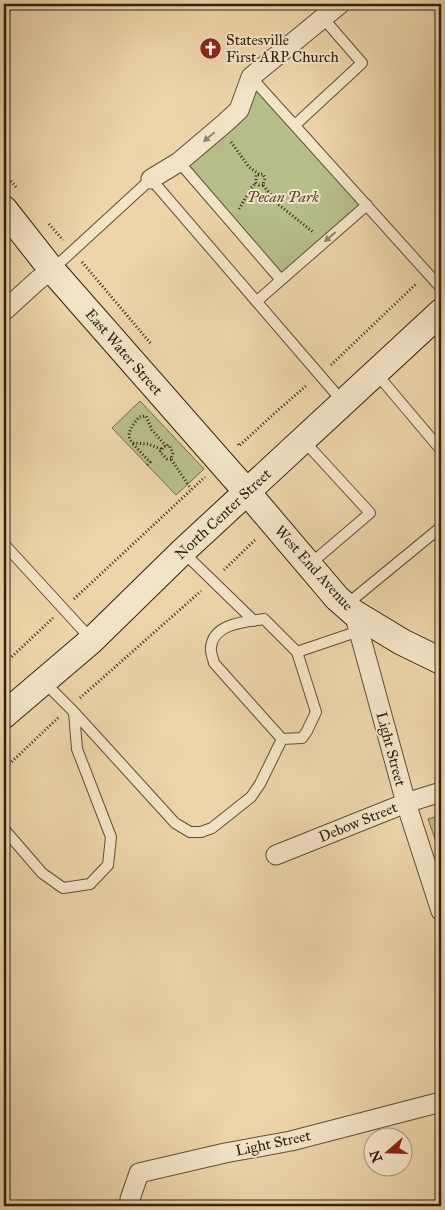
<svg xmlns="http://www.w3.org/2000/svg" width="445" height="1210" font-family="'IM FELL Great Primer',serif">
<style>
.green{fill:#b6be8a;stroke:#72704f}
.cemetery{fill:url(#cemetery-stones);stroke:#72704f}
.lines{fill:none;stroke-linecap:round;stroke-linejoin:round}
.lane-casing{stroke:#5e4f39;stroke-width:12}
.street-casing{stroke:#5e4f39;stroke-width:21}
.secondary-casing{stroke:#2f2214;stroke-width:28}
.path{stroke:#2f2214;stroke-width:3;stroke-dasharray:1 2.5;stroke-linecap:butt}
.lane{stroke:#f3e4c7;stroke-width:10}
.street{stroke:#f3e4c7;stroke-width:19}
.secondary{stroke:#f3e4c7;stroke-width:26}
.oneway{fill:#91836e}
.labels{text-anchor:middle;stroke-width:4;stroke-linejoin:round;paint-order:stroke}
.poi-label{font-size:15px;fill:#2f2214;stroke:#f3e4c7;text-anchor:start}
.park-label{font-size:15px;font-style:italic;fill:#514932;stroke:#f3e4c7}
.street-label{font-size:15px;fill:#2f2214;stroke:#f3e4c7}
</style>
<defs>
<pattern id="cemetery-stones" width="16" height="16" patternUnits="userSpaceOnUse" patternTransform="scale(1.25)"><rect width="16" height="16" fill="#b6be8a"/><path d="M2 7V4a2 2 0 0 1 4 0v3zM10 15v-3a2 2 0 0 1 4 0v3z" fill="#9da376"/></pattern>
</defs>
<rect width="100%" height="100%" fill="#edd5a9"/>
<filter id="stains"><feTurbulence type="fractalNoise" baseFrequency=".004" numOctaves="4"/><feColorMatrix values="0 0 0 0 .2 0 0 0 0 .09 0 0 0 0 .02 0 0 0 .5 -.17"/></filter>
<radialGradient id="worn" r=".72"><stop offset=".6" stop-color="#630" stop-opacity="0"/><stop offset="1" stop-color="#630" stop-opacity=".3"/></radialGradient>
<path class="green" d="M251,77l116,128 -86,75 -102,-118 46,-39z
M140,401l64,68 -28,26 -64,-67z"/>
<path class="cemetery" d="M441,815v41l-13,-37z"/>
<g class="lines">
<defs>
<path id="lane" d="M251,77l190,211
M295,125l67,-62 -39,-45
M179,162l102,118
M53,269l98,-90 192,223
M257,301l110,-96
M376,373l65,77
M304,441l66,72 -61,52
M4,544l87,95
M183,552l71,69
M346,605l95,-78
M44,682l30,30 101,111 15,9h11l11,-4 39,-31 9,-13 22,-45 -68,-76c-1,-5 -4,-11 -3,-16 3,-24 34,-25 53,-28l33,33 62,-21
M282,739l20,-1 5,-7 9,-19 -19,-60
M4,829l38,44 21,15 27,-4 18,-19 3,-28 -34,-88 -3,-37"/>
<path id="street" d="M151,179l28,-17 46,-39 14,-13 12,-33 89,-73
M4,311l34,-31 14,-10
M354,613l52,190 35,108
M276,855l130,-52 35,-11
M132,1206l-2,-7 9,-26 86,-20 66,-12 150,-39"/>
<path id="secondary" d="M4,209l48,61 195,222 90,106 17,15 48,29 39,19
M4,715l88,-75 91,-89 258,-239"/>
</defs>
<use href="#lane" class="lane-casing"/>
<use href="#street" class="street-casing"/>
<use href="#secondary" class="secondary-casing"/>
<path class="path" d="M231,142l18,25 10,7
M4,173l13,15
M263,185h-4l-3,-2v-8l7,-1 2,4 -2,7 16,20 34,27
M239,209l12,-21 5,-5
M49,224l14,16
M82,262l70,83
M331,365l86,-82
M133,444l17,18 -3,3
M238,444l1,2 38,-35 30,-26
M161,449l-13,-5 -15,-1c-9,-8 0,-18 6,-26l7,-1 6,14 14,16
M171,459h-4l-7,-7 3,-5 6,-2 4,8 -2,6 20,30
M224,570l32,-31
M74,599l131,-122
M4,664l49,-46
M80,698l121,-107
M4,769l55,-52"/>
<use href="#lane" class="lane"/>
<use href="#street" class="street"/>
<use href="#secondary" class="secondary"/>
</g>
<defs><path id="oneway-solid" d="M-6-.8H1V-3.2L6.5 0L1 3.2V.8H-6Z" transform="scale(1.25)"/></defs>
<g class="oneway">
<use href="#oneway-solid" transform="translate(209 137) rotate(140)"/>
<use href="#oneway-solid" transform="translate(330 237) rotate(139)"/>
</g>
<defs>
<symbol id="church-disc" viewBox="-11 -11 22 22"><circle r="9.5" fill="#8f2418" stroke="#f3e4c7"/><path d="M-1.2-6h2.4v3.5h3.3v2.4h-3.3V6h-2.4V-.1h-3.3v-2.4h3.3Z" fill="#fff"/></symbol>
</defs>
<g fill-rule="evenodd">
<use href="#church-disc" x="198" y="36" width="25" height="25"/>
</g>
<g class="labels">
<g class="poi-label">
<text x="226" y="45">Statesville<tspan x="226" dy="17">First ARP Church</tspan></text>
</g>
<g class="park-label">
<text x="283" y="202">Pecan Park</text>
</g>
<g class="street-label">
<text transform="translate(124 352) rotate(49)" y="5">East Water Street</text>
<text transform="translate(223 514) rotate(-43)" y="5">North Center Street</text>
<text transform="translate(314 568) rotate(48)" y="5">West End Avenue</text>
<text transform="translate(391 749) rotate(75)" y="5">Light Street</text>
<text transform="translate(358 822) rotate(-22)" y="5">Debow Street</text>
<text transform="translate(273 1143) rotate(-12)" y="5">Light Street</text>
</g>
</g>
<rect width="445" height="1210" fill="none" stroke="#edd5a9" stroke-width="20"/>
<rect x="5" y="5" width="435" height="1200" fill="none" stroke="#2f2214" stroke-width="2.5"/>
<rect x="10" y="10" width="425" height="1190" fill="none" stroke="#2f2214"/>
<g transform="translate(388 1152) rotate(250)"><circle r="24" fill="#f3e4c7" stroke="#a5967f"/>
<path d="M0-4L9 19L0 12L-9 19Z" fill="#8f2418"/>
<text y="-8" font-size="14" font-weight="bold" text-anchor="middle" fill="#2f2214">N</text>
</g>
<rect width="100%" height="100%" filter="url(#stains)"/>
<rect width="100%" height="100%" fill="url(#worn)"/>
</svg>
